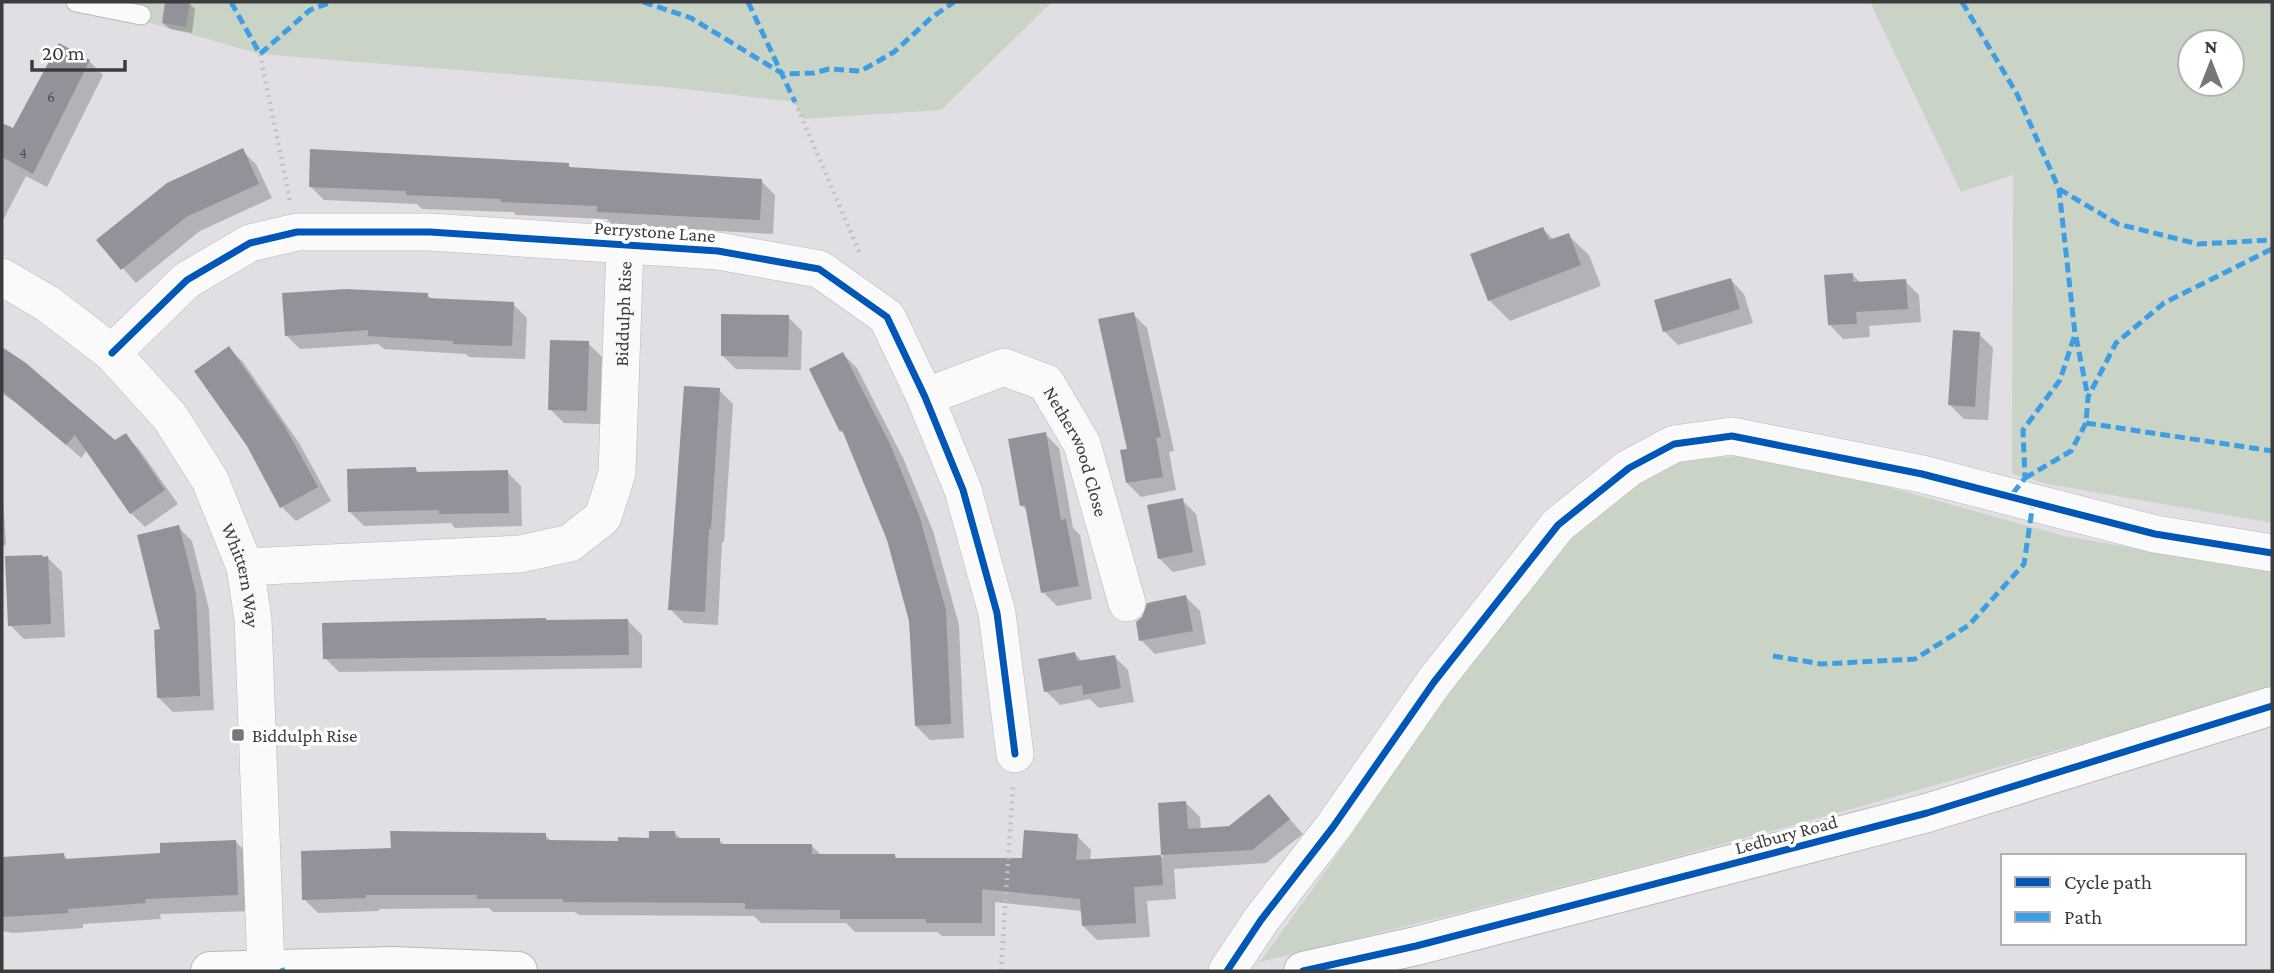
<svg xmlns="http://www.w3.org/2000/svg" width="2274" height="973" font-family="'Crimson Pro',serif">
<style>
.green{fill:#c9d4c6;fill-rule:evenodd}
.shadow{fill:#0003}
.building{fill:#94919a}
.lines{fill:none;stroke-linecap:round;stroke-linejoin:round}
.service-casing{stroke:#b8b7bb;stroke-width:21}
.minor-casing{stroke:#b8b7bb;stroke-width:38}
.trunk-casing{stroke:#b8b7bb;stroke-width:40}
.path{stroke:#c1c0c2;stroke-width:4.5;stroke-dasharray:2 5;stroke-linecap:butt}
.service{stroke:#fafafb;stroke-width:19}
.minor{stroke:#fafafb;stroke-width:37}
.trunk{stroke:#fafafb;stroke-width:38}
.quiet{stroke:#3f9ee3;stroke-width:5;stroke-dasharray:10 5;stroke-linecap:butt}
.cycleway-casing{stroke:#fff;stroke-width:11}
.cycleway{stroke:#0057b8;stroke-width:7}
.poi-dot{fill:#767578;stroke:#fff;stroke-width:2.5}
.labels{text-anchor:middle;stroke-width:7;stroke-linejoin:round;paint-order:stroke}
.number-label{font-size:16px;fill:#525155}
.street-label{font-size:19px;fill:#3c3c3e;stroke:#fff}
.poi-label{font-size:19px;fill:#3c3c3e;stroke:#fff;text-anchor:start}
</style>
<rect width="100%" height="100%" fill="#e1dfe4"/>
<path class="green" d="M76,2h976l-111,108 -138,9 -9,-17 -127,-15 -407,-33z
M1870,2h402v521l-224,-39 -36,-10 1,-299 -52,17zM2190,42h42v42h-42z
M1746,456l92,17 226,63 208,36v114c-94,30 -189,57 -284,84 -241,70 -484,133 -728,192l87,-121 147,-217 61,-72 57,-54 70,-39z"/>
<path class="shadow" d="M167,2l22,1 6,6 -3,24 -22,-4 -7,-6z
M89,61l14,14 -56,112 -21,-11 -24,46v-97l11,6z
M242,151l14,13 16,34 -72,33 -64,52 -37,-42z
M568,165l4,4 189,12 14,14 -2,39 -160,-9 -6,-6 -91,-4 -3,-3 -91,-3 -5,-5 -93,-4 -14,-14z
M1543,229l11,11 14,-5 21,20 12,31 -91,35 -21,-21z
M1852,274l9,9 44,-2 14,14 2,27 -52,4 1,11 -27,2 -14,-15z
M1731,280l13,14 9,29 -75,22 -14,-14z
M427,295l6,5 80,4 14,14 -2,41 -56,-2 -3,-3 -82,-5 -6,-5 -78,5 -14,-14z
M1133,314l14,14 27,123 -5,1 7,38 -35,7 -14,-14z
M788,317l14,14 -1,39 -65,-1 -14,-14z
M1979,334l14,14 -5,72 -24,-1 -14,-14z
M588,343l14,14 -2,67 -36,-1 -14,-14z
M229,348l14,14 56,81 32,58 -35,20 -14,-14z
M2,349l23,15 90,78 10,-7 14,14 39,55 -33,23 -14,-14 -44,-63 -6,8 -55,-49 -24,-15z
M843,354l14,14 47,92 29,71 26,94 5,113 -34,2 -14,-14 -5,-105 -23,-82 -41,-103 -6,-5z
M719,390l14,14 -9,138h-2l-4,83 -34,-2 -14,-14z
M1045,434l14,14 14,80 7,7 12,64 -35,7 -14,-14 -15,-81 -7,-6z
M416,469l4,5 87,-2 14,14 1,40 -67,2 -4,-5 -87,3 -14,-14z
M2,478l4,67 -4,1z
M1182,500l14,14 10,51 -33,7 -14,-14z
M178,527l14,14 17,68 5,101 -41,2 -14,-14 4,-67z
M48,558l14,14 3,65 -41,2 -14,-14z
M1186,597l14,14 6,33 -51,10 -14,-14z
M628,621l14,14v33l-303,4 -14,-14z
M1075,654l8,8 31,-6 14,14 6,32 -35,6 -9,-9 -30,6 -14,-14z
M1269,796l34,38 -37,29 -92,6 2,30 -29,2 3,36 -53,3 -14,-14 -1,-15 -87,-9v34h-53l-5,-4h-82l-9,-9h-85l-7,-7 -175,-1 -4,-3h-82l-4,-4 -110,1v2l-61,2 -14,-14 88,-49 153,-15 7,7 68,1 31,-3 24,-7 7,7h37l6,6h87l9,9 74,1 3,3h125l54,-23 14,14 -1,11 73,-4 -3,-52 26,-2 14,14 1,13 28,-2z
M235,841l16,16 3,54 -94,3 1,5 -78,5v4l-69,5 -12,-2v-72l61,-4 6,6 93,-7z"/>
<path class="building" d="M165,2h25l-4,25 -24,-4z
M59,43l31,17 -57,114 -31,-17v-34l11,5z
M243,148l16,36 -73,33 -65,53 -25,-30 71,-57z
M310,149l259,14v4l193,12 -2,41 -163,-8v-6l-96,-4v-3l-95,-4v-4l-97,-4z
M1543,227l6,13 20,-7 12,32 -93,36 -18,-47z
M1853,273v9l53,-3 2,30 -52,3 1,12 -29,1 -4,-50z
M1731,278l9,31 -77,23 -9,-32z
M346,289l82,4v5l86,4 -2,44 -59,-2v-3l-85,-5v-6l-83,6 -3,-43z
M1134,312l27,125 -5,1 7,39 -37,6 -6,-33 7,-1 -29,-130z
M721,314l68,1 -1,42 -67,-1z
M1953,330l27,2 -5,75 -27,-2z
M550,340l39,1 -2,70 -39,-1z
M229,346l56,81 33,60 -38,21 -33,-62 -53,-75z
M2,347l24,16 89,77 11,-7 39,57 -35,24 -55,-79 -9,10 -64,-54z
M843,352l47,92 29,71 27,95 5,114 -36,2 -6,-105 -22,-81 -45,-110 -2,2 -31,-63z
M684,386l36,2 -9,141h-2l-4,83 -37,-2z
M1046,432l15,88 5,-1 13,67 -38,7 -16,-88 -5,1 -12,-67z
M416,467v5l92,-2 1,43 -70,1v-4l-91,2 -1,-43z
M1183,498l10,54 -35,7 -11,-54z
M179,525l17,69 4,102 -43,2 -3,-68 6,-1 -23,-94z
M42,555l1,2 5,-1 3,68 -43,2 -3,-70z
M1186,595l7,36 -54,10 -3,-19 6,-5 5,-14z
M546,618v2l82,-1 1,36 -306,4 -1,-36z
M1075,652l2,9 38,-6 6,33 -38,7 -1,-10 -38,7 -6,-33z
M1269,794l21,25 -38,31 -91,5 -3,-52 28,-2 2,28 41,-3z
M1024,830l54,4 -2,26 85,-5 2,30 -29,2 2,36 -54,3 -2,-27 -98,-10v34h-56v-4h-86v-9l-95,-1v-6l-182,-1v-3h-86v-4h-111v3l-64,2 -1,-49 90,-3 -1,-17 156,2v7l72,1v-4l31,1v-7h26v7h45v6h92v10h83v4h127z
M236,840l2,55 -93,4 1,4 -78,6v4l-66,4v-60l62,-4 1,6 95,-6v-10z"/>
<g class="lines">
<defs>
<path id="service" d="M76,2l65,13"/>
<g id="minor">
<path id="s1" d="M2,277l46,27 64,49 58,64 40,63 35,87 8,52 13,349"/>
<path d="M112,353l75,-73 63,-37 47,-11h133l288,19 101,18 68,48 38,80 38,93 34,123 18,141"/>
<path id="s2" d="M925,397l79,-30 42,16 36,61 45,159"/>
<path id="s3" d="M245,567l275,-13 50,-11 33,-26 14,-44 8,-228"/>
<path d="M1227,971l34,-51 72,-93 101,-145 124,-157 71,-57 45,-24 58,-8 190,38 233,60 117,19"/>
</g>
<path id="trunk" d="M210,971l183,-5 125,5
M1303,971l113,-25 511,-133 345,-107"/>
</defs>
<use href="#service" class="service-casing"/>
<use href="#minor" class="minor-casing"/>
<use href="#trunk" class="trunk-casing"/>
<path class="path" d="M260,54l30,147
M795,102l66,154
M1001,971l12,-184"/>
<use href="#service" class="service"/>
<use href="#minor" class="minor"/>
<use href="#trunk" class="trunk"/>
<path class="quiet" d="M231,2l29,52 50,-44 22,-8
M643,2l48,16 92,56 31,-1 15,-4 32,2 33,-19 37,-34 23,-16
M748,2l47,100
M1962,2l55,92 42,95 16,145 -15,46 -37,50 2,48 -15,19
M2059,189l59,35 80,20 74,-4
M2076,337l12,60
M2086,423l186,28
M2025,478l46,-27 15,-28 2,-26 28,-54 48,-40 108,-54
M1773,656l49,8 93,-5 54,-34 55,-61 9,-61
M282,968l1,3"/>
<defs>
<path id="cycleway" d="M112,353l75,-73 63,-37 47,-11h133l288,19 101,18 68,48 38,80 38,93 34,123 18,141
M1227,971l34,-51 72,-93 101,-145 124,-157 71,-57 45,-24 58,-8 190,38 233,60 117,19
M1303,971l113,-25 511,-133 345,-107"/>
</defs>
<use href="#cycleway" class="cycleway-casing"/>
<use href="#cycleway" class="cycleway"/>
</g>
<rect class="poi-dot" x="231" y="728" width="14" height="14" rx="3.5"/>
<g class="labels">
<g class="number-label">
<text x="51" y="102">6</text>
<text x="23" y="158">4</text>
</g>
<g class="street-label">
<text transform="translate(655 231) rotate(4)" y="7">Perrystone Lane</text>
<text dy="7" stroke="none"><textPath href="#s3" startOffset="574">Biddulph Rise</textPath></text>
<text dy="7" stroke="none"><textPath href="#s2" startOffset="205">Netherwood Close</textPath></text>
<text dy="7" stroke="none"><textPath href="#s1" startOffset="396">Whittern Way</textPath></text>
<text transform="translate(1786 834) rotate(-15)" y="7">Ledbury Road</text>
</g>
<g class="poi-label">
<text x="252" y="742">Biddulph Rise</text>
</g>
</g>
<rect width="2274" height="973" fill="none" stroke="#3c3c3e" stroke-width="7"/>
<rect x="2001" y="854" width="245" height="91" fill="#ffffff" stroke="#b1b1b2" stroke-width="2"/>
<rect x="2015" y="877" width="35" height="10" fill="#0057b8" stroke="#b1b1b2" stroke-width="2"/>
<text x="2064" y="889" font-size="21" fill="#3c3c3e">Cycle path</text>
<rect x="2015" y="912" width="35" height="10" fill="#3f9ee3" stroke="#b1b1b2" stroke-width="2"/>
<text x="2064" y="924" font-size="21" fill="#3c3c3e">Path</text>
<g transform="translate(2211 63)"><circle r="33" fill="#ffffff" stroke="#b1b1b2" stroke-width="2"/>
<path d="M0-5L12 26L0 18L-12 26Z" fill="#767578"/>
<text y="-10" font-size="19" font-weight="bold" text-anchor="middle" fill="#3c3c3e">N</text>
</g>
<path d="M32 60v10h93v-10" fill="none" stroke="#3c3c3e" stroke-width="3.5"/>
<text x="42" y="60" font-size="21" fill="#3c3c3e" stroke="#ffffff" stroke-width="5" paint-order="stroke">20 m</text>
</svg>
